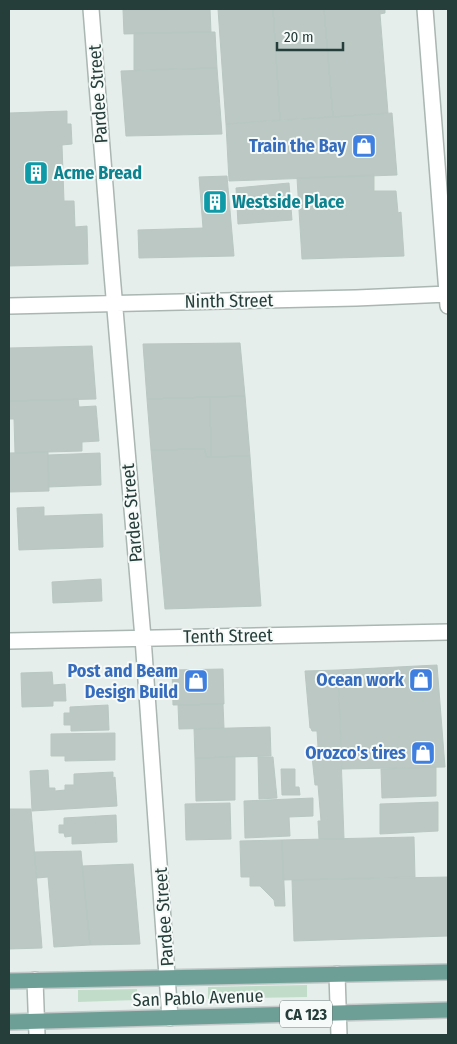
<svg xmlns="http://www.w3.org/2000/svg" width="457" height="1044" font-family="'Fira Sans Condensed',sans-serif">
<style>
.green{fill:#c1ddca}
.building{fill:#bbc8c4;stroke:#b9c7c2}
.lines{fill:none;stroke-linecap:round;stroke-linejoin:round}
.street-casing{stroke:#a9b6b2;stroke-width:18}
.primary-casing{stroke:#c2c9c8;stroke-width:18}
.street{stroke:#fff;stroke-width:15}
.primary{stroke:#6e9f96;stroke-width:15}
.labels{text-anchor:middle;stroke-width:4;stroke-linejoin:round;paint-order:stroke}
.shield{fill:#f6faf9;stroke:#647673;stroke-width:1}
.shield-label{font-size:16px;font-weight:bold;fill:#263e39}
.street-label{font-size:18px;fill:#263e39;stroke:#f6faf9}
.shop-label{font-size:18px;font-weight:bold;fill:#366cbe;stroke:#f6faf9;text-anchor:end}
.culture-label{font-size:18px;font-weight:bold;fill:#0d838f;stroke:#f6faf9;text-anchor:start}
</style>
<rect width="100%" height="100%" fill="#e6eeeb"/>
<path class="green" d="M307,985v12l-99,2v-12z
M137,989v11l-59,2v-12z"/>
<path class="building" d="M210,9l1,23 -87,2 -1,-24z
M218,9h55l7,111 -54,4z
M273,9h51l9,108 -53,3z
M324,9h61v4l-5,1 8,99 -55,4z
M211,32h4l2,36 -83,2v-37z
M217,68l5,66 -96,2 -5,-65z
M67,111v13h4l1,20 -10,1 2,56h10l1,26 12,-1 1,38 -79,2v-153z
M392,113l5,62 -168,6 -3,-57z
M374,175v16h22l2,22 3,-1 3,44 -102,3 -5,-81z
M227,176l7,80 -95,2 -1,-28 65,-2 -4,-51z
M289,183l3,37 -54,4 -2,-36z
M240,343l5,53 -98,3 -4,-55z
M92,346l4,53 -87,2v-53z
M245,396l5,60 -39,1 -1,-60z
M210,397l1,60h-5l-1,-8 -54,1 -4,-51z
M78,399l1,8 17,-1 3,35 -17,1v9l-67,2 -1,-34h-5v-18z
M205,449l1,8 44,-1 11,150 -96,3 -14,-159z
M48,452l1,39 -40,1v-39z
M100,453l1,32 -53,2v-32z
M44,507v9l58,-2 1,33 -84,3 -2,-42z
M101,579l1,22 -49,2 -1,-21z
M437,665l8,102 -103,2 -4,-99z
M223,669l1,35 -51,1 -1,-35z
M338,670l6,169h-25l-1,-18h3l-3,-36h-3l-4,-38h7l-1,-16h-5l-1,-3h-1l-5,-57z
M52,672l1,13 12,-1 1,17h-13v5l-31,1 -1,-34z
M223,704l1,24 -45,1 -1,-24z
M108,705l1,25 -38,1v-6h-7v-12h6v-6z
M270,727l1,29 -76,2 -1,-29z
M115,733v27l-50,1v-5h-14v-22z
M235,757v43l-39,1 -1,-43z
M258,757h15l4,41 -18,1z
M436,767v29l-54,2 -1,-29z
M281,769h14v18h4l1,8h-18z
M48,770l1,18h6v3l10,-1v-5h9v-11l39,-2v6l2,-1 2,29 -85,5 -2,-40z
M313,798v18l-24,1 1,19 -45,2 -1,-37z
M438,802v29l-58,3v-30z
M230,803l1,36 -45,1 -1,-36z
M9,809h22l11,139 -33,1z
M116,815l1,27 -45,2v-8l-7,1 -1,-4h-5v-8h5v-7z
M414,837l1,40 -132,3 -1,-40z
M282,840l3,66h-10l-1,-6 -14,-14h-10v-9h-9l-1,-36z
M81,851l9,94 -36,2 -6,-70 -11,1 -3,-26z
M133,864l7,80 -50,1 -8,-79z
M448,877v59l-154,5 -2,-61z"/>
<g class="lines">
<defs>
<path id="street" d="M91,9l21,265 31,364 27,380
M425,9l23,297
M9,306l347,-8 92,-4
M9,641l439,-9
M337,974l2,61
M35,980l2,55"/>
<path id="primary" d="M9,981l439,-9
M9,1022l439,-12"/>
</defs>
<use href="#street" class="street-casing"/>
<use href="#primary" class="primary-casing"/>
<use href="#street" class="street"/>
<use href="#primary" class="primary"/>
</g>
<defs>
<symbol id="shop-square" viewBox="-11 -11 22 22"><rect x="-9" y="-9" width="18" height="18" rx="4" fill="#3f7fe0" stroke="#f6faf9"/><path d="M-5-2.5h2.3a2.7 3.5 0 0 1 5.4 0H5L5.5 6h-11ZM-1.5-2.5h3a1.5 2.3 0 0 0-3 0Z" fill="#fff"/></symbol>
<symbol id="building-square" viewBox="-11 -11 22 22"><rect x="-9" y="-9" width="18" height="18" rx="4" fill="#0f9aa8" stroke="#f6faf9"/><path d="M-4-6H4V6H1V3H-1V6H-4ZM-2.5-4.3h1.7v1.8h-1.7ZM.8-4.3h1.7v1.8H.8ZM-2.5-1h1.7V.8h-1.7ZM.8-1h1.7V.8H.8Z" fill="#fff"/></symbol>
</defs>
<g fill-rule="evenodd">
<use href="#shop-square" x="350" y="132" width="28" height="28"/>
<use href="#building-square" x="22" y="159" width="28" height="28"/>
<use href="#building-square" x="201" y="188" width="28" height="28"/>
<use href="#shop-square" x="407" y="666" width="28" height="28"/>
<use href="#shop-square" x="182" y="667" width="28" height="28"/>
<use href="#shop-square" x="409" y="739" width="28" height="28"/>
</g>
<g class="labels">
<rect class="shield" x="280" y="1000.5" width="52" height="27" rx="4"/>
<g class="shield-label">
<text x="306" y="1020">CA 123</text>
</g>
<g class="street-label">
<text transform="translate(98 94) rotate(-94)" y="6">Pardee Street</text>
<text transform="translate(229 301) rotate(-1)" y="6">Ninth Street</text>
<text transform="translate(132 513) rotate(-95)" y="6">Pardee Street</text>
<text transform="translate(228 636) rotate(-1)" y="6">Tenth Street</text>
<text transform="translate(164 917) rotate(-94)" y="6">Pardee Street</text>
<text transform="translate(198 998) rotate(-2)" y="6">San Pablo Avenue</text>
</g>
<g class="shop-label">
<text x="346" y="152">Train the Bay</text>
<text x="178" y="677">Post and Beam<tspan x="178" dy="21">Design Build</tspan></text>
<text x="404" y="686">Ocean work</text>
<text x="406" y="759">Orozco's tires</text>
</g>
<g class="culture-label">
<text x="54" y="179">Acme Bread</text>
<text x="232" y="208">Westside Place</text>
</g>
</g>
<rect width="457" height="1044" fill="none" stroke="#263e39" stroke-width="20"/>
<path d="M277 42v8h66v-8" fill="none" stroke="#263e39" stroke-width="2.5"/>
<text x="284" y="42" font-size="15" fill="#263e39" stroke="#f6faf9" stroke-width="4" paint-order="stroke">20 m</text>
</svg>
